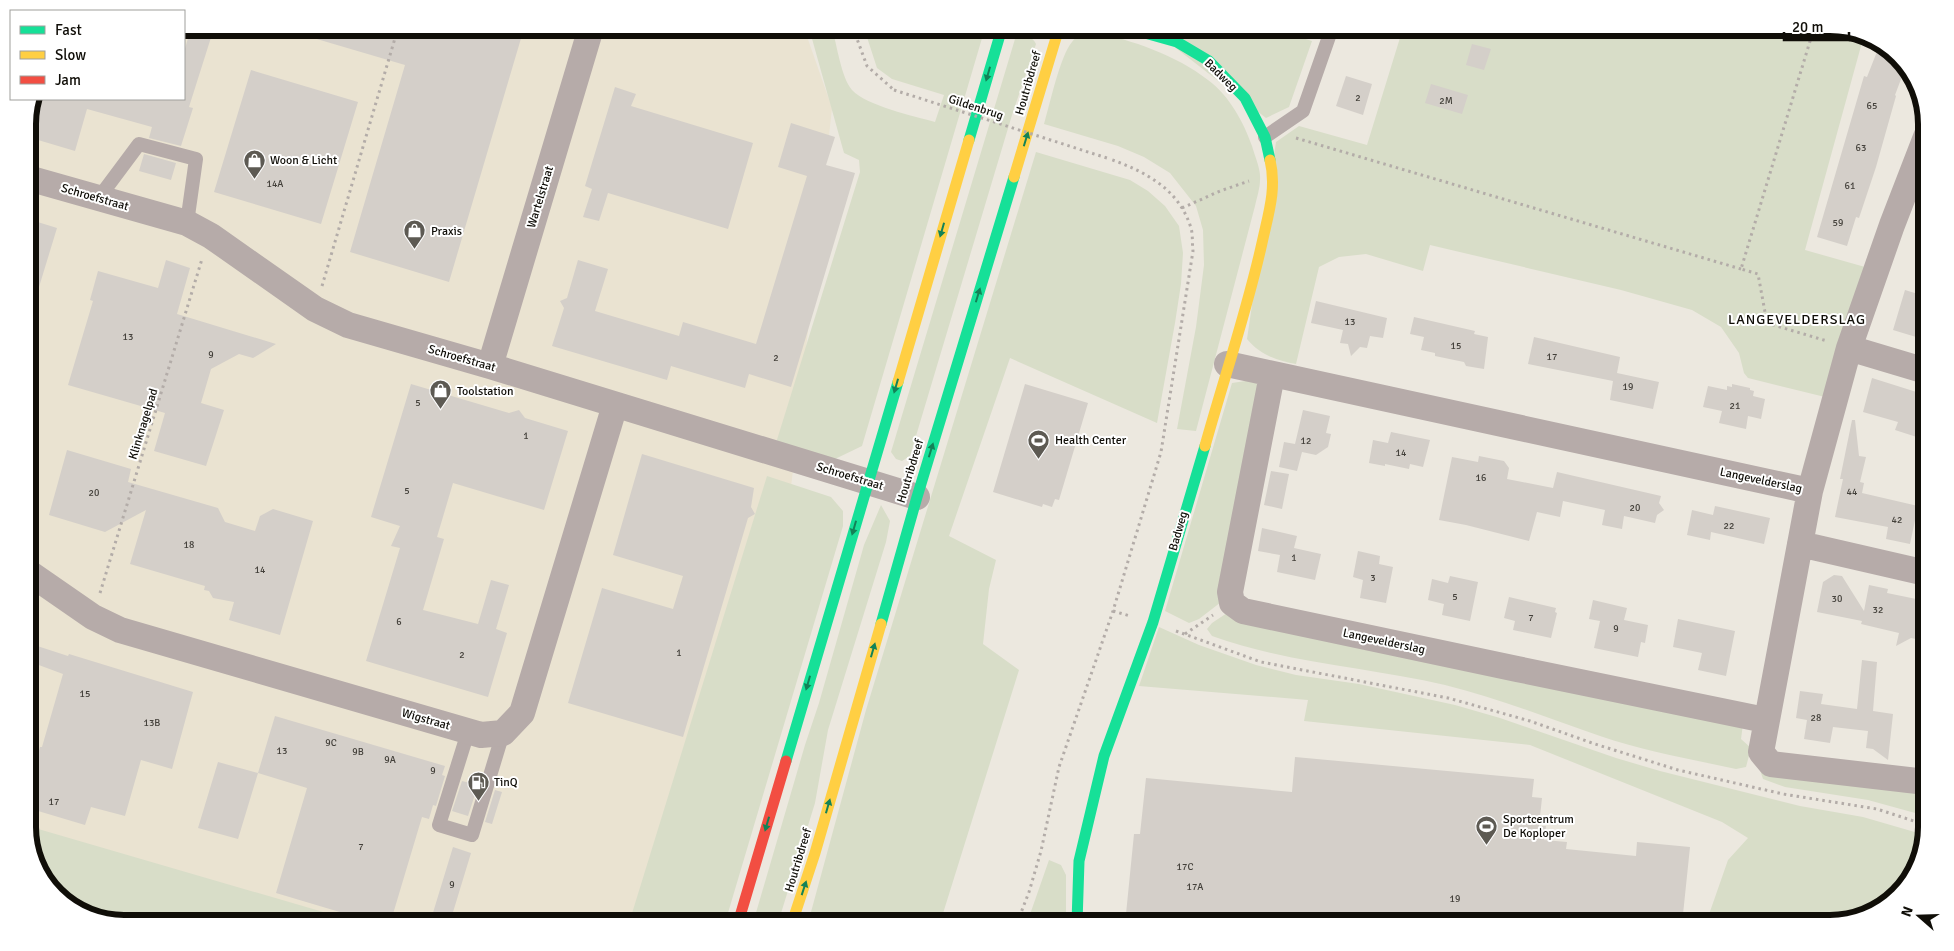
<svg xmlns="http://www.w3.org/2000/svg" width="1954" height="951" font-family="Signika,sans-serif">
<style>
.built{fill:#eae3d1}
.green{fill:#d8ddc8}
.building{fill:#d4cfc9}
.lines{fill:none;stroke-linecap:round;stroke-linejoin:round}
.path{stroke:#b3aca8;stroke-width:3;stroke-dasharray:2.5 4;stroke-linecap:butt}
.lane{stroke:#b6aba9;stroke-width:14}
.street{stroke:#b6aba9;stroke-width:26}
.fast{stroke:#16e098;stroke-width:11}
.slow{stroke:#ffcf43;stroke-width:11}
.jam{stroke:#f24e42;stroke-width:11}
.path-bridge{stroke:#b3aca8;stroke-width:3;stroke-dasharray:2.5 4;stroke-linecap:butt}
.oneway{fill:#138257}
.labels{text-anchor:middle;stroke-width:4;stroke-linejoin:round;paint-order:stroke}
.number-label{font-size:10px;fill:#44413b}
.street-label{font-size:12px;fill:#100e08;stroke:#fff}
.poi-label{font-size:12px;fill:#100e08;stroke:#fff;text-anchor:start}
.neighbourhood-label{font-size:14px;letter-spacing:1px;fill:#100e08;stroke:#fff}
.rim{fill:none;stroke:#100e08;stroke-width:6}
</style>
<rect width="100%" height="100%" fill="#ece8df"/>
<path class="built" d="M184,28h620l28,80 -49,454 -132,361h-335l-288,-94v-711l8,-19h148z"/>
<path class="green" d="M809,28h23c5,17 9,49 20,62 15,16 62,26 83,32l9,-27 -52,-16 -15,-11 -13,-40h121l-123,418 -27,13 -59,-16 84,-271 -1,-12 -15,-7z
M1150,28h120l42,13 -23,66 -23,11z
M1403,28h75l39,10 20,1 27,-11h266l34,7 -59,215 60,17 -40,130 -77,-19 -4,-5 -5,-20 -18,-26 -29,-17 -71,-20 -191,-45 -7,26 -57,-17 -27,3 -20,10 -23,97c-19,-3 -37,-10 -49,-25l29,-197 23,-16 68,19z
M1093,32c39,8 83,23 115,48 21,15 36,43 44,66 3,11 9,23 8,34 0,8 -3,17 -5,26l-59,225 -19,-2 19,-102 8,-62 -1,-35 -7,-24 -26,-33 -26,-16 -26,-11 -74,-22c6,-20 16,-68 28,-82 5,-7 13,-9 21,-10z
M1018,36c9,0 14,0 18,8l-24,71 -102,341 -8,5 -6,-2 -5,-7 124,-413z
M1036,152l94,28 18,11 17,15 14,20 4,27 -2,31 -6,39 -18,100 -147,-65 -61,178 47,24 -7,29 -6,55 36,26 -79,253h-132l58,-213z
M1252,380l8,5 -35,214 -26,20 -10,4 -24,-12 67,-228z
M767,476l64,21 12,14v15l-118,397h-96z
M881,505l9,16 -4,21 -58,188 -13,73 -37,120h-25l52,-178 14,-42 45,-158z
M1230,611l513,113 -2,15 10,9 -5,19 -10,2c-46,-10 -92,-18 -136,-33 -52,-18 -102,-38 -155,-51 -77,-18 -158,-22 -233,-49l-5,-7 5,-6z
M1159,627l40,18 57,20 40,10 63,9 96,21 45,13 116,40 44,13 140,35 63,11 62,18 -8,34 -34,38 -53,16h-124l22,-63 20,-22 -26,-16 -192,-77 -226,-24 4,-21 -169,-14z
M1760,770l166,23v23l-58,-16 -83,-13 -22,-8z
M28,826l333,97h-237l-42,-9 -38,-33 -16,-47z
M1049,860l12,5 5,10v48h-39z"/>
<path class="building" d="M191,28h23l-25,79 4,1 -12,38 -32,-8 3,-11 -65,-18 -12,42 -47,-14v-19l8,-19h148v-47z
M294,28h204l24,7 -73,247 -99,-30 55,-187 -112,-33z
M1472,44l19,5 -7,21 -18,-5z
M1880,44l26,22 -11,29 1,1 -20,71 -17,51 -3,-1 -9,29 -30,-9 47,-161 3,1z
M251,70l107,32 -37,122 -107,-32z
M1346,76l26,8 -9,31 -27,-9z
M1431,84l37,11 -6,19 -37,-11z
M615,87l21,7 -5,12 122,37 -25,86 -120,-36 -9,28 -16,-4 9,-28 -7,-3z
M791,123l44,14 -9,28 29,8 -64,214 -42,-13 -4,14 -74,-22 -4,14 -115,-34 12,-38 -4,-7 7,-3 11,-38 30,9 -13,42 84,25 4,-14 73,22 51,-168 -29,-9z
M144,154l32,9 -5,17 -32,-9z
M28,219l29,9 -25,82h-4z
M166,260l24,8 -13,46 99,30 -23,14 -14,-4 -28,15 -10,34 23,7 -18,56 -52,-15 11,-38 -97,-28 25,-84 -3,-1 8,-29 60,17z
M1905,290l13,4 8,17v29l-33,-10z
M1316,301l71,17 -4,20 -13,-2 -3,12 -7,-1 -9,9 -3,-12 -8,-1 3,-13 -32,-7z
M1414,317l61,14 -1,3 14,3 -4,32 -18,-3 -2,-4 -29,-6v-3l-14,-3 3,-13 -14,-3z
M1534,337l86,20 -3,16 42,9 -6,27 -43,-9 3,-19 -85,-17z
M1872,378l54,17v45l-31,-10 3,-8 -35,-10z
M411,384l98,29 10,-3 6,8 43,13 -24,79 -91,-27 -16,54 7,2 -21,71 55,14 13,-44 18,5 -13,44 11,4 -19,64 -122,-36 34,-113 -9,-2 9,-20 -29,-9z
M1025,384l63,19 -29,97 -4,-1 -3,8 -9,-3 -1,3 -49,-15z
M1732,384l18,4v2l4,1 -1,5 12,3 -4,20 -13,-3 -2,13 -27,-6 3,-12 -19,-4 5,-21 19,4v-4l5,1z
M1303,410l27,6 -4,17 5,1 -3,13 -12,8 -14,-3 -5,19 -18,-4 5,-25 11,2z
M1852,420h3l4,36 7,1 -6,25 4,1 -2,10 56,13 -8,38 -24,-5 2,-12 -53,-10 8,-38h-3z
M1391,432l39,8 -7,27 -13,-3 -1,5 -24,-5v2l-16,-3 4,-23 15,3z
M67,450l64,19 -3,13 90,26 7,14 30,9 5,-15 13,-7 40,12 -33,114 -51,-15 5,-18 -21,-4 -4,-7 -5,-1 1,-4 -75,-22 16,-54 -41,22 -56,-17z
M642,454l112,34 -3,19 4,7 -7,4 -65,219 -115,-34 34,-115 71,21 10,-33 -70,-21z
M1479,456l25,5 5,7 -2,11 46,9 4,-16 104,24 -2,7 5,7 -7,5 -2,8 -31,-7 -2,13 -20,-4 3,-15 -42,-9 -3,16 -23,-5 -8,29 -63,-16 -27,-5 13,-63 26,5z
M1271,471l18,3 -7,35 -18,-4z
M1715,506l55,12 -6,26 -53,-12 -1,8 -23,-5 5,-25 21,5z
M1262,528l35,8 -3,12 27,6 -6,26 -38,-8 3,-17 -22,-4z
M1358,551l22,5 -1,8 14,3 -7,36 -26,-5 3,-18 -10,-3z
M1834,575l8,1 22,35 5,-26 19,4 -1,4 39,8v40l-15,-3 -15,8 3,-13 -38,-9 1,-3 -45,-9 6,-30z
M1450,576l28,6 -8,39 -28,-6 2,-11 -16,-4 4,-21 16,4z
M1509,597l47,11 -1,4 2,1 -6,25 -38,-8 2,-9 -11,-3z
M1593,600l34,8 -3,12 24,5 -3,18 -4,-1 -3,15 -44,-9 6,-27 -11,-2z
M1678,619l57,12 -9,45 -28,-6 4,-17 -29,-6z
M28,643l40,13 1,-2 124,38 -21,77 -31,-9 -16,56 -34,-9 -6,18 -57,-17v-31l3,1 9,-31h2l21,-73 -35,-13z
M1862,660l15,2 -4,49 20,3 -5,46 -15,-11 -7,-1 2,-17 -35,-4 -3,16 -26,-4 3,-19 -11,-2 4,-27 23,3 -2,10 36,5z
M275,716l170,50 -3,9 3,1 -9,30 -3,-1 -4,14 -7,-2 -32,107h-10l-104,-31 31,-105 -49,-15z
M1295,757l239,22 -2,18 10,1 -3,28h7l-2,14 23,2 -1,7 70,7 1,-14 53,5 -8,77h-557l9,-90h6l6,-56 146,14z
M218,762l40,11 -20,66 -40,-11z
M462,781l16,4 -10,31 -16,-5z
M495,790l7,2 -10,32 -7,-2z
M453,847l18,6 -21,69 -18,-6z"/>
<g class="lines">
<path class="path" d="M853,28l14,38 27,24
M1814,28l-73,241 17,5 9,49 60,18
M1296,138l445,131
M1182,208l38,-17 29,-10
M322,286l76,-258
M100,593l102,-334
M1113,611l17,5
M1176,631l85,31 187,36 82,23 65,23 83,26 105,24 94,15 49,16
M1185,634l28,-19
M1017,923l12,-31 12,-41 18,-84 54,-156 48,-159 32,-201c-1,-7 0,-16 -2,-23 -12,-39 -45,-56 -81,-69"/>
<path class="lane" d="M1265,137l38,-26 29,-83
M98,199l41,-55 57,15 -9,64
M468,732l-29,93 33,10 31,-102"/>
<path class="street" d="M1926,137l-34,88 -43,123 -39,143 -49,261 10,12 155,18
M28,178l159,45 24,13 104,73 33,16 142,41 427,131
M1849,348l77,23
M1227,364l583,127
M490,366l101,-338
M1272,375l-42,217 2,11 11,8 274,58 248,51
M1800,544l126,29
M28,572l65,45 27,13 361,105 22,-2 19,-20 93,-308"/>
<path class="fast" d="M1127,28l50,14 32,19 36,37 20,39 5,23
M969,140l33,-112
M881,624l36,-127 97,-320
M786,761l112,-379
M1077,923l2,-62 25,-105 49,-134 52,-176"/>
<path class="slow" d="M1014,177l45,-149
M898,382l71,-242
M1205,446c19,-68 42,-135 57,-203 6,-28 15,-54 8,-83
M792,923l23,-70 66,-229"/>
<path class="jam" d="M738,923l48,-162"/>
<path class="path-bridge" d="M894,90l216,69"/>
</g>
<defs><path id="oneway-solid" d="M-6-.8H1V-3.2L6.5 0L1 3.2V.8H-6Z" transform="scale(1.25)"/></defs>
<g class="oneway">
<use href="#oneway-solid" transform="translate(988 74) rotate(106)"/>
<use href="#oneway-solid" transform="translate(1026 139) rotate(-73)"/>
<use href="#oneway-solid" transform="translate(942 230) rotate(106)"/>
<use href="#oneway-solid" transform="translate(978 295) rotate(-73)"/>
<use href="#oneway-solid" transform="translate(896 386) rotate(106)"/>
<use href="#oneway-solid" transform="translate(931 450) rotate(-73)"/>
<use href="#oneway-solid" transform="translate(854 528) rotate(106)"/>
<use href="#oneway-solid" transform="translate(873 650) rotate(-74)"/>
<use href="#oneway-solid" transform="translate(808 683) rotate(106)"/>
<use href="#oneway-solid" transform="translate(828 806) rotate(-74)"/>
<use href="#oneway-solid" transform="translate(767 824) rotate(106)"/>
<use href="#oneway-solid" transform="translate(804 888) rotate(-72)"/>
</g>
<defs>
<symbol id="shop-pin" viewBox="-11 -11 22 30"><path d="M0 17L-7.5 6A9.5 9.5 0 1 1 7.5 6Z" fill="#5d5a53" stroke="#fff"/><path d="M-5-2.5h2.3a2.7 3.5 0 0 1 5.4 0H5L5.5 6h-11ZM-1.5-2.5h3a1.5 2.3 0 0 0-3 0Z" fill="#fff"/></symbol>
<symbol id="stadium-pin" viewBox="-11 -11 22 30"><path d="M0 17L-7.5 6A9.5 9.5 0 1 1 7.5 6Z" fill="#5d5a53" stroke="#fff"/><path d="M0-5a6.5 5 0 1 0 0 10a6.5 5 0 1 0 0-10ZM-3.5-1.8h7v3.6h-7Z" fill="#fff"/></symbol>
<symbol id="fuel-pin" viewBox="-11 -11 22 30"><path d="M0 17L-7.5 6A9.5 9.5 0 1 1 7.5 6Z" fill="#5d5a53" stroke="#fff"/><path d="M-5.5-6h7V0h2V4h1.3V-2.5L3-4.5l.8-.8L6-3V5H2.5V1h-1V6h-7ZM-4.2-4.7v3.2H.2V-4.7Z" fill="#fff"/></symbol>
</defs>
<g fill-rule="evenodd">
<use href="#shop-pin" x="242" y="148" width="25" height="34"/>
<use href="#shop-pin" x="402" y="218" width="25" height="34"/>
<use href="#shop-pin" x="428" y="378" width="25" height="34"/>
<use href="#stadium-pin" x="1026" y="428" width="25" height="34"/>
<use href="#fuel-pin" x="466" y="770" width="25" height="34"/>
<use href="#stadium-pin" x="1474" y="814" width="25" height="34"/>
</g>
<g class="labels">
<g class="number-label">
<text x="1358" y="101">2</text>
<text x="1446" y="104">2M</text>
<text x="1872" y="109">65</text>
<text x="1861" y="151">63</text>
<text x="275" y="187">14A</text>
<text x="1850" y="189">61</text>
<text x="1838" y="226">59</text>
<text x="1350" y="325">13</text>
<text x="128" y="340">13</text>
<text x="1456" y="349">15</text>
<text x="211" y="358">9</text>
<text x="1552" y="360">17</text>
<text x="776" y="361">2</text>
<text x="1628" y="390">19</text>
<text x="418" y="406">5</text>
<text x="1735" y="409">21</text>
<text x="526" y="439">1</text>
<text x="1306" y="444">12</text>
<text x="1401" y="456">14</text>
<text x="1481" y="481">16</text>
<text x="407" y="494">5</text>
<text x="1852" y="495">44</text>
<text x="94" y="496">20</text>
<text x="1635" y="511">20</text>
<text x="1897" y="523">42</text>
<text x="1729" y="529">22</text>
<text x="189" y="548">18</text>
<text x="1294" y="561">1</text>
<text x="260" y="573">14</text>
<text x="1373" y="581">3</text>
<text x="1455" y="600">5</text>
<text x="1837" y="602">30</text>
<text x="1878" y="613">32</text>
<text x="1531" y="621">7</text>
<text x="399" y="625">6</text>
<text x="1616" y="632">9</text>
<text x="679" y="656">1</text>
<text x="462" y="658">2</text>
<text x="85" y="697">15</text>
<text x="1816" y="721">28</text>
<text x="152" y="726">13B</text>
<text x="331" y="746">9C</text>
<text x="282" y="754">13</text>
<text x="358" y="755">9B</text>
<text x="390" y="763">9A</text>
<text x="433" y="774">9</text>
<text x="54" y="805">17</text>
<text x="361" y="850">7</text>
<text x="1185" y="870">17C</text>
<text x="452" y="888">9</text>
<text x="1195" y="890">17A</text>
<text x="1455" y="902">19</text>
</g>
<g class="street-label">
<text transform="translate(1221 75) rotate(44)" y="4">Badweg</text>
<text transform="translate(1028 83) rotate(-74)" y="4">Houtribdreef</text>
<text transform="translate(976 107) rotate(18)" y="4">Gildenbrug</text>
<text transform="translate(95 197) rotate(16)" y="4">Schroefstraat</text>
<text transform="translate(540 197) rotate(-73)" y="4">Wartelstraat</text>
<text transform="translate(462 358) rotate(16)" y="4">Schroefstraat</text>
<text transform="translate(143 424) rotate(-73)" y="4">Klinknagelpad</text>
<text transform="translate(910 471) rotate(-73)" y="4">Houtribdreef</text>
<text transform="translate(850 476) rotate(17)" y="4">Schroefstraat</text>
<text transform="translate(1761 480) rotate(12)" y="4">Langevelderslag</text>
<text transform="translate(1178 531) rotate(-74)" y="4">Badweg</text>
<text transform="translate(1384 641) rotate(12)" y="4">Langevelderslag</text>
<text transform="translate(426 719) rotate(16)" y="4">Wigstraat</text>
<text transform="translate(798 860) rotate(-73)" y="4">Houtribdreef</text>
</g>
<g class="poi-label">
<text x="270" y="164">Woon &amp; Licht</text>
<text x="431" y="235">Praxis</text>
<text x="457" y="395">Toolstation</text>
<text x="1055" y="444">Health Center</text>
<text x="494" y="786">TinQ</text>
<text x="1503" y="823">Sportcentrum<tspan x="1503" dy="14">De Koploper</tspan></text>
</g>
<g class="neighbourhood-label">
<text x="1797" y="324">LANGEVELDERSLAG</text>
</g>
</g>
<path d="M0 0H1954V951H0ZM124 36H1830A88 88 0 0 1 1918 124V827A88 88 0 0 1 1830 915H124A88 88 0 0 1 36 827V124A88 88 0 0 1 124 36Z" fill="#fff" fill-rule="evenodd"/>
<path class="rim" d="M124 36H1830A88 88 0 0 1 1918 124V827A88 88 0 0 1 1830 915H124A88 88 0 0 1 36 827V124A88 88 0 0 1 124 36Z"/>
<rect x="10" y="10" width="175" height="90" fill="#ffffff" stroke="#9f9f9c"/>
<rect x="20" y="26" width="25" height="8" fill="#16e098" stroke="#9f9f9c"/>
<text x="55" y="35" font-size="15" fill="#100e08">Fast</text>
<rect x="20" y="51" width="25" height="8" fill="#ffcf43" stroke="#9f9f9c"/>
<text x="55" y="60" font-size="15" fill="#100e08">Slow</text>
<rect x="20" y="76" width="25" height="8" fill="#f24e42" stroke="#9f9f9c"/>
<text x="55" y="85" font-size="15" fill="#100e08">Jam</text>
<g transform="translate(1919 916) rotate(290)" stroke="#ffffff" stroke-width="4" paint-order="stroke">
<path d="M0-4L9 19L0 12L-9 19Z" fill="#100e08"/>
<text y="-8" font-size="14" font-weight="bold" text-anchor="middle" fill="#100e08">N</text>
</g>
<path d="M1784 32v8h65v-8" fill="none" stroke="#100e08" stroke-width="2.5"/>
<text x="1792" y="32" font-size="15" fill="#100e08" stroke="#ffffff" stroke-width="4" paint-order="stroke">20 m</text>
</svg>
